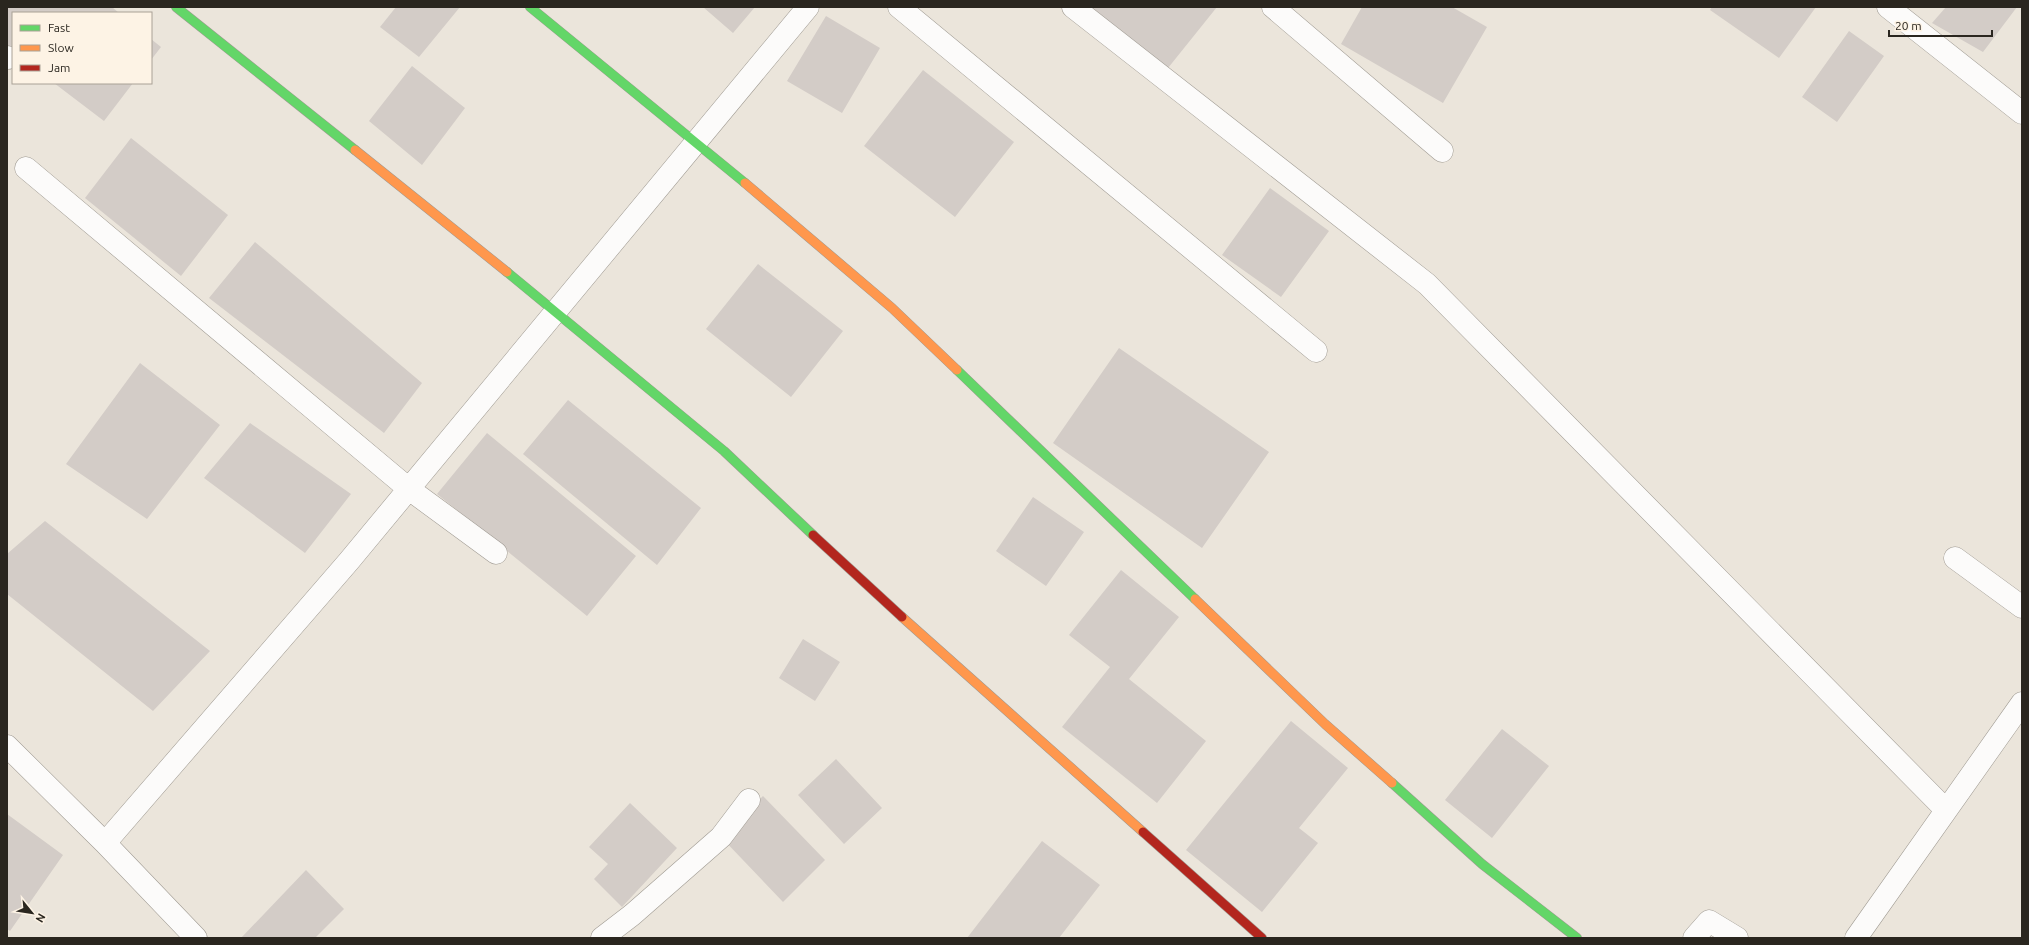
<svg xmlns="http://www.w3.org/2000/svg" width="2029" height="945" font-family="Ubuntu,sans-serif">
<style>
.building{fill:#d3ccc7}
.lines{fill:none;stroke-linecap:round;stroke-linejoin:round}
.street-casing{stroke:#9f9a92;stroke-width:23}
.fast-casing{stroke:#9f9a92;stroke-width:10}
.slow-casing{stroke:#9f9a92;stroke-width:10}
.jam-casing{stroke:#9f9a92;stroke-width:10}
.street{stroke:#fcfbfa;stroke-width:22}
.fast{stroke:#63d668;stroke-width:9}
.slow{stroke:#ff974d;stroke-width:9}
.jam{stroke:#b3261e;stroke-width:9}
</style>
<rect width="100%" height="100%" fill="#ebe5db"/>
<path class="building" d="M7,7h105l7,6h-106v38l-6,-4z
M396,7h64l-41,50 -39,-30z
M703,7h52l-22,26z
M1079,7h138l-53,66z
M1362,7h90l35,20 -44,76 -102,-59z
M1712,7h104l-37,51 -69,-48z
M1946,7h71l-34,45 -51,-29z
M826,16l54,32 -38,65 -55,-32z
M1849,31l35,25 -47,66 -35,-25z
M151,39l10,8 -10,13z
M412,66l53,42 -43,57 -53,-44z
M923,70l91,72 -59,75 -91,-71z
M54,83h79l-29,38z
M131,138l97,77 -47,61 -96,-78z
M1270,188l59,43 -48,66 -59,-42z
M255,242l167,141 -38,50 -175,-135z
M758,264l85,67 -52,66 -85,-68z
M1119,348l150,104 -67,96 -149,-105z
M140,363l80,62 -73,94 -81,-55z
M568,400l133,108 -44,57 -134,-111z
M250,423l101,71 -46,59 -101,-75z
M487,433l149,123 -49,60 -150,-122z
M1033,497l51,35 -38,54 -50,-35z
M45,521l165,130 -57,60 -146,-117v-40z
M1121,570l58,47 -50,62 77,62 -49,62 -95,-76 48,-60 -41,-32z
M803,639l37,23 -25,39 -36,-23z
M1291,721l57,47 -49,60 19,15 -56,69 -76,-62z
M1502,729l47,37 -57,72 -47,-38z
M836,759l46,49 -38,36 -46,-49z
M763,796l62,64 -42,42 -62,-65z
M630,803l47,45 -55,59 -28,-28 14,-15 -19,-17z
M7,814l56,41 -53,76 -3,-2z
M1042,841l58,44 -41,53h-92z
M306,870l38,39 -29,29h-74z"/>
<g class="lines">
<defs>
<path id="street" d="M899,7l417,344
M1073,7l354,277 519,526
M1273,7l169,144
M1888,7l134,106
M7,57l1,1
M26,168l383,321 87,64
M1955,558l67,49
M7,746l98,97 244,-282 459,-554
M105,843l91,95
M602,938l30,-23 89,-78 28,-37
M1694,938l15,-17 28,17
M1856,938l166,-235"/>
<path id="fast" d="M176,7l179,143
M530,7l215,176
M507,272l217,179 89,84
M957,370l238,229
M1392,783l90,81 95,74"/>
<path id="slow" d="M355,150l152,122
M745,183l147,125 65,62
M1195,599l130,125 67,59
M902,617l241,215"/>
<path id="jam" d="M813,535l89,82
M1143,832l119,106"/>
</defs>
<use href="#street" class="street-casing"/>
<use href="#fast" class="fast-casing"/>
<use href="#slow" class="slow-casing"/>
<use href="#jam" class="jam-casing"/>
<use href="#street" class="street"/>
<use href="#fast" class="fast"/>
<use href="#slow" class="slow"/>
<use href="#jam" class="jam"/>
</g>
<rect width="2029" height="945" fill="none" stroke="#2a261f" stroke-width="16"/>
<rect x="12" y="12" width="140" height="72" fill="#fdf3e5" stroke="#a9a196"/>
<rect x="20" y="25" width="20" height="6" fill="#63d668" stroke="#a9a196"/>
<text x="48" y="32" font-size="12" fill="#2a261f">Fast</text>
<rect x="20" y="45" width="20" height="6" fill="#ff974d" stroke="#a9a196"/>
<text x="48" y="52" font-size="12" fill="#2a261f">Slow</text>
<rect x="20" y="65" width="20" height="6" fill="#b3261e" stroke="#a9a196"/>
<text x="48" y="72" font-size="12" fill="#2a261f">Jam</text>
<g transform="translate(32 913) rotate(120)" stroke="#fdf3e5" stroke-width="3" paint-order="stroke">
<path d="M0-3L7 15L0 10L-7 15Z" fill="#2a261f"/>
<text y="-6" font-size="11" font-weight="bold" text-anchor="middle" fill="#2a261f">N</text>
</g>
<path d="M1889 30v6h103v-6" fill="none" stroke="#2a261f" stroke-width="2"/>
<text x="1895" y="30" font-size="12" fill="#2a261f" stroke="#fdf3e5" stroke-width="3" paint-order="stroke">20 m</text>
</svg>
